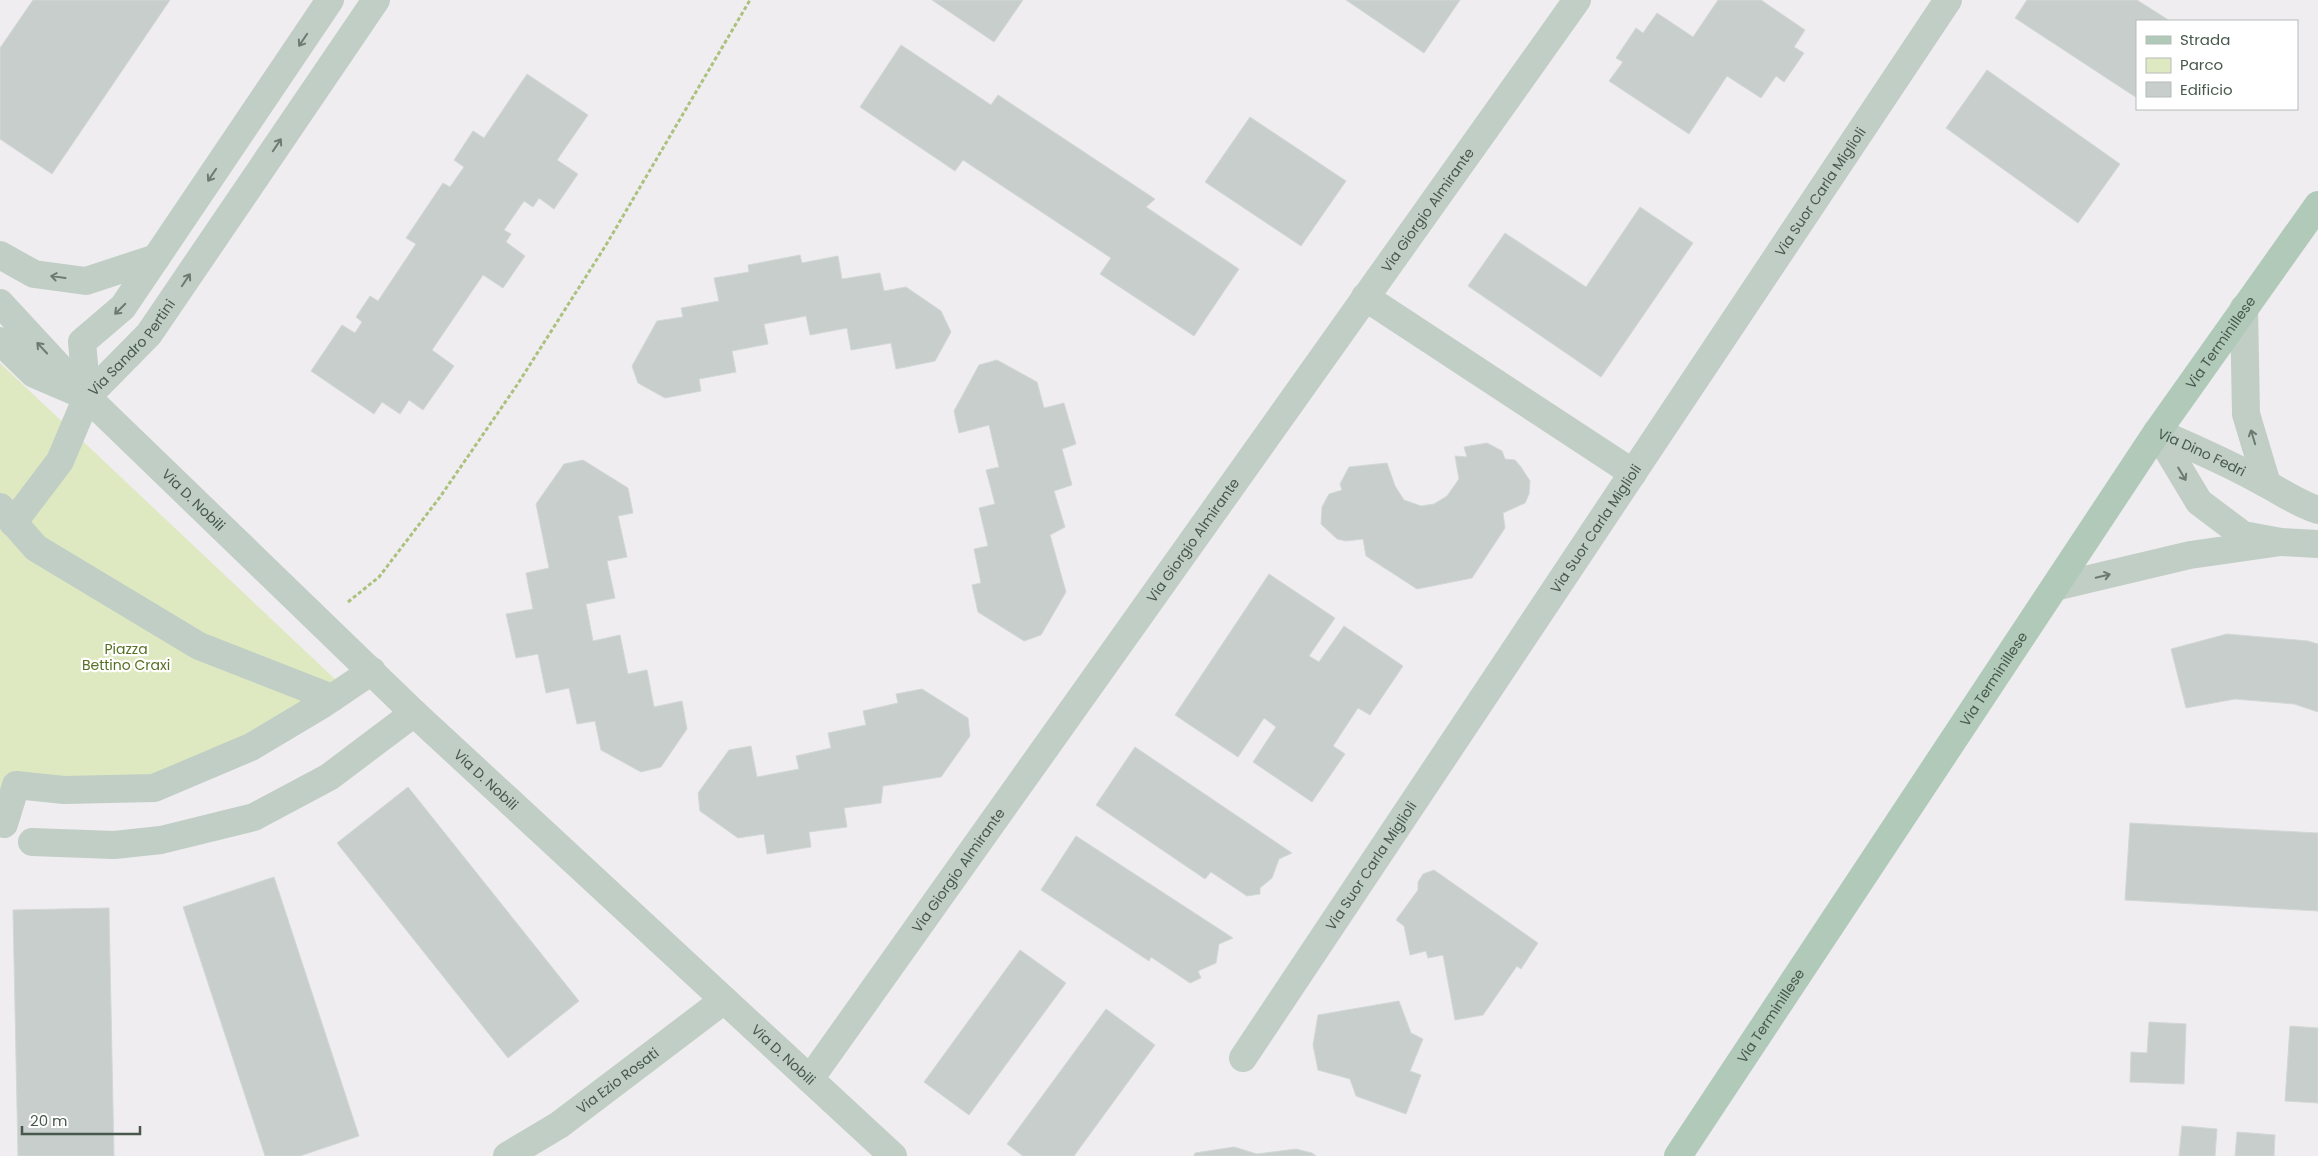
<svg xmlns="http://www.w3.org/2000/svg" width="2318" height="1156" font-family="Poppins,sans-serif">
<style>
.green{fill:#dfe9c1}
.building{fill:#c8cecc;stroke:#d2d8d5}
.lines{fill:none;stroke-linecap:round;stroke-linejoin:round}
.path{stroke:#aac27d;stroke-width:3;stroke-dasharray:4 2.5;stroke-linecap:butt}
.minor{stroke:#c0cec5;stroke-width:28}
.major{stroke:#b0c9b9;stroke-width:28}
.oneway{stroke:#6c7b71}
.labels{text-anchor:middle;stroke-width:4.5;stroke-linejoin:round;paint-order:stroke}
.street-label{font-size:14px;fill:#48584d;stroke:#fff}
.park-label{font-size:14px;fill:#557022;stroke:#fff}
</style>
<rect width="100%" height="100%" fill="#efedf0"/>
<path class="green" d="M0,363l337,318 -170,100 -167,22z"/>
<path class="building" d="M33,0h137l-118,174 -52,-35v-91z
M932,0h91l-29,42z
M1346,0h114l-36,53z
M1718,0h43l44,30 -11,17 10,6 -20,29 -8,-6 -15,22 -34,-22 -38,58 -80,-53 14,-19 -7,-4 20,-30 7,5 14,-20 36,24z
M2027,0h110l33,21h-33v77l-122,-80z
M901,45l90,60 7,-10 157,104 -9,8 93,62 -45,67 -94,-62 11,-16 -148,-98 -8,11 -95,-64z
M1987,70l133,94 -42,59 -132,-95z
M527,74l61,41 -31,45 21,14 -24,35 -15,-11 -6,9 -9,-6 -20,29 7,4 -5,8 19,14 -22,32 -20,-13 -51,75 22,16 -31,44 -14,-10 -9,14 -18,-12 -8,12 -63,-43 31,-46 13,8 7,-11 -6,-5 14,-21 8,5 38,-57 -10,-6 37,-55 7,4 14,-20 -10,-7 19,-29 11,7z
M1250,117l96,64 -45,65 -96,-64z
M1640,207l53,36 -92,134 -133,-91 37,-53 81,54z
M800,255l2,8 36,-7 4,23 38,-6 4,18 22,-4 35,24 10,21 -16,29 -39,8 -5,-26 -40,7 -4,-22 -37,7 -4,-19 -42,8 4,20 -36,7 4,21 -37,7 2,12 -36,7 -27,-15 -6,-17 25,-45 26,-4 -2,-9 38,-7 -5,-23 35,-6 -1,-7z
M997,360l40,22 7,26 20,-5 12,41 -14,5 10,36 -18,6 11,36 -15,8 16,57 -25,43 -17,6 -46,-29 -6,-27 9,-2 -7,-34 14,-3 -9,-38 16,-4 -9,-34 13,-3 -10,-42 -30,8 -5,-22 25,-46z
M1487,443l15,8 3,8 10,1 6,7 9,14 -1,13 -4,9 -22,10 2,15 -33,50 -55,11 -51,-33 -3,-17 -17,2 -9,-2 -16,-15 1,-17 7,-13 13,-4 -2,-6 9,-17 38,-4 8,23 9,14 17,6 13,-2 13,-8 12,-17 -4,-23 12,1 -3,-10z
M583,460l45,28 5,25 -15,3 9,41 -20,4 8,37 -29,6 7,37 27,-6 8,39 19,-4 7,37 28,-6 5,28 -26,38 -20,5 -40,-22 -6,-29 -18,3 -8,-36 -23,5 -8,-39 -22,4 -10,-44 27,-5 -7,-36 23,-5 -13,-64 28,-40z
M1269,574l66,44 -26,38 10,6 25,-36 59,40 -33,49 -12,-7 -25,38 12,8 -33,48 -59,-40 23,-35 -12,-9 -26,39 -63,-42z
M2227,634l81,7 10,3v68l-24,-8 -59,-5 -49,9 -15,-59z
M922,689l46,29 2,18 -29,41 -58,9 -2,17 -37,5 3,19 -38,5 2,15 -44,7 -3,-20 -26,4 -38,-27 -2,-18 31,-43 22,-4 6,31 42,-8 -3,-13 35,-8 -3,-15 38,-8 -3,-14 35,-8 -2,-9z
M1135,747l157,106 -13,6 -7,19 -12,10v6l-13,2 -36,-24 -6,7 -109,-74z
M408,787l171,214 -71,57 -171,-215z
M2130,823l188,10v78l-193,-11z
M1076,836l157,102 -14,6 -3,19 -18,8 3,7 -11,5 -39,-26 -2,4 -108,-71z
M1434,870l104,73 -17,26 -4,-3 -34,49 -28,5 -12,-65 -15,3 -2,-7 -16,4 -6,-29 -8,-6 22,-30v-8l5,-8z
M274,877l85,259 -59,20h-35l-82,-249z
M109,908l5,248h-96l-5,-246z
M1020,950l46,33 -97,132 -45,-33z
M1399,1001l12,32 12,6 -13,32 11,4 -15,39 -50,-18 -6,-17 -32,-9 -5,-25 5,-30z
M1106,1009l49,36 -81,111h-51l-16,-12z
M2149,1022l37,2 -2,60 -54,-2 1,-30 16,1z
M2290,1026l28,2v75l-33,-2z
M2182,1126l35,3 -2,27h-36z
M2237,1132l38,3 -1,21h-39z
M1234,1147l23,7 39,-5 16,4 4,3h-122l1,-3z"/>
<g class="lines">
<path class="path" d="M348,602l31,-25 61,-80 77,-112 89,-140 144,-245"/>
<g class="minor">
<path d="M0,255l34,19 52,7 70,-23"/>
<path d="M1365,297l268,176"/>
<path id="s1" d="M0,303l87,94 327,316 479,443"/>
<path d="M2244,308l2,106 21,70"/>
<path d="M0,341l34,33 42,18"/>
<path d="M87,397l-5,-55 41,-35 207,-307"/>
<path d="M2157,432l42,70 44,33 38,7 37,2"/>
<path id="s2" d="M2157,432c35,15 69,30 102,48 20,10 37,23 59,30"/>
<path d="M0,507l36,41 163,98 133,52"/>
<path id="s3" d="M13,523l47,-62 27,-64 62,-63 227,-334"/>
<path d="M2055,587l135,-32 91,-13"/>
<path d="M0,823l4,1 12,-39 48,5 90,-2 97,-41 72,-43 49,-33"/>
<path d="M32,842l82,3 47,-5 93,-23 75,-40 85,-64"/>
<path id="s4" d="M1243,1058l705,-1058"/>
<path id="s5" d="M810,1079l767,-1079"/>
<path id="s6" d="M507,1156l52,-31 165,-125"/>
</g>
<path class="major" id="s7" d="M1678,1156l479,-724 161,-227"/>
</g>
<defs><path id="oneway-shaft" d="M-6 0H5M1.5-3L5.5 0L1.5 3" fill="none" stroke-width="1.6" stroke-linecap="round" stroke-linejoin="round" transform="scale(1.25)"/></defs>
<g class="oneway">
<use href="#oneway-shaft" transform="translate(303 40) rotate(124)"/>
<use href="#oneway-shaft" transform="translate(277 145) rotate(-56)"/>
<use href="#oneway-shaft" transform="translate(212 175) rotate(124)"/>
<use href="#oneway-shaft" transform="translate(58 277) rotate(-172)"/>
<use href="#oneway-shaft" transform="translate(186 280) rotate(-56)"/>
<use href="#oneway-shaft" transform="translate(120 309) rotate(135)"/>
<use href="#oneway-shaft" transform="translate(42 348) rotate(-133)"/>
<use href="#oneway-shaft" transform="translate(2253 437) rotate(-107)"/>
<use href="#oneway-shaft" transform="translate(2182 474) rotate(59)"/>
<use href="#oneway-shaft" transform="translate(2103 576) rotate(-13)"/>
</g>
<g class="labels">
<g class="street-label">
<text dy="5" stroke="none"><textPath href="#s4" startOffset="1041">Via Suor Carla Miglioli</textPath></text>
<text dy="5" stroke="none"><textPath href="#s5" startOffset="1066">Via Giorgio Almirante</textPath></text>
<text dy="5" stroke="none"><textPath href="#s7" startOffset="978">Via Terminillese</textPath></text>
<text dy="5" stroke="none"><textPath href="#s3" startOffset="214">Via Sandro Pertini</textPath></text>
<text dy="5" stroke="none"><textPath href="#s2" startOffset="49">Via Dino Fedri</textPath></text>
<text dy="5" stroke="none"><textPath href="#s1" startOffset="276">Via D. Nobili</textPath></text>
<text dy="5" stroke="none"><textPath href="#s4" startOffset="636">Via Suor Carla Miglioli</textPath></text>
<text dy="5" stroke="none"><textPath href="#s5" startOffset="661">Via Giorgio Almirante</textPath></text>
<text dy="5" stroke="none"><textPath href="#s7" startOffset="572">Via Terminillese</textPath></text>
<text dy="5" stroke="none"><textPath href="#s1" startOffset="681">Via D. Nobili</textPath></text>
<text dy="5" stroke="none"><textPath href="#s4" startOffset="231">Via Suor Carla Miglioli</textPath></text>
<text dy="5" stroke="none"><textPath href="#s5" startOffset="256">Via Giorgio Almirante</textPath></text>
<text dy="5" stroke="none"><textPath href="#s7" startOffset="168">Via Terminillese</textPath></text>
<text dy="5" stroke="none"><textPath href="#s1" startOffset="1086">Via D. Nobili</textPath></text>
<text dy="5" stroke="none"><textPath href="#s6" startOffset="134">Via Ezio Rosati</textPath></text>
</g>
<g class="park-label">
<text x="126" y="654">Piazza<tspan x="126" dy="16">Bettino Craxi</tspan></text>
</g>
</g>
<rect x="2136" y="20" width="162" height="90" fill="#ffffff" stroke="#b6bcb8"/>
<rect x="2146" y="36" width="25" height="8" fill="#b0c9b9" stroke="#b6bcb8"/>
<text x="2180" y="45" font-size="15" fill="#48584d">Strada</text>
<rect x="2146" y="58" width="25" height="15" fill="#dfe9c1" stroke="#b6bcb8"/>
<text x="2180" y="70" font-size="15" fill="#48584d">Parco</text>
<rect x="2146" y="82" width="25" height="15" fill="#c8cecc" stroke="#b6bcb8"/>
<text x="2180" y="95" font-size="15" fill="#48584d">Edificio</text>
<path d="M22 1126v8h118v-8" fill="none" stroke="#48584d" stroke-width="2.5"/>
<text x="30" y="1126" font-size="15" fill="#48584d" stroke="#ffffff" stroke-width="4" paint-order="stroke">20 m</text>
</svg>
